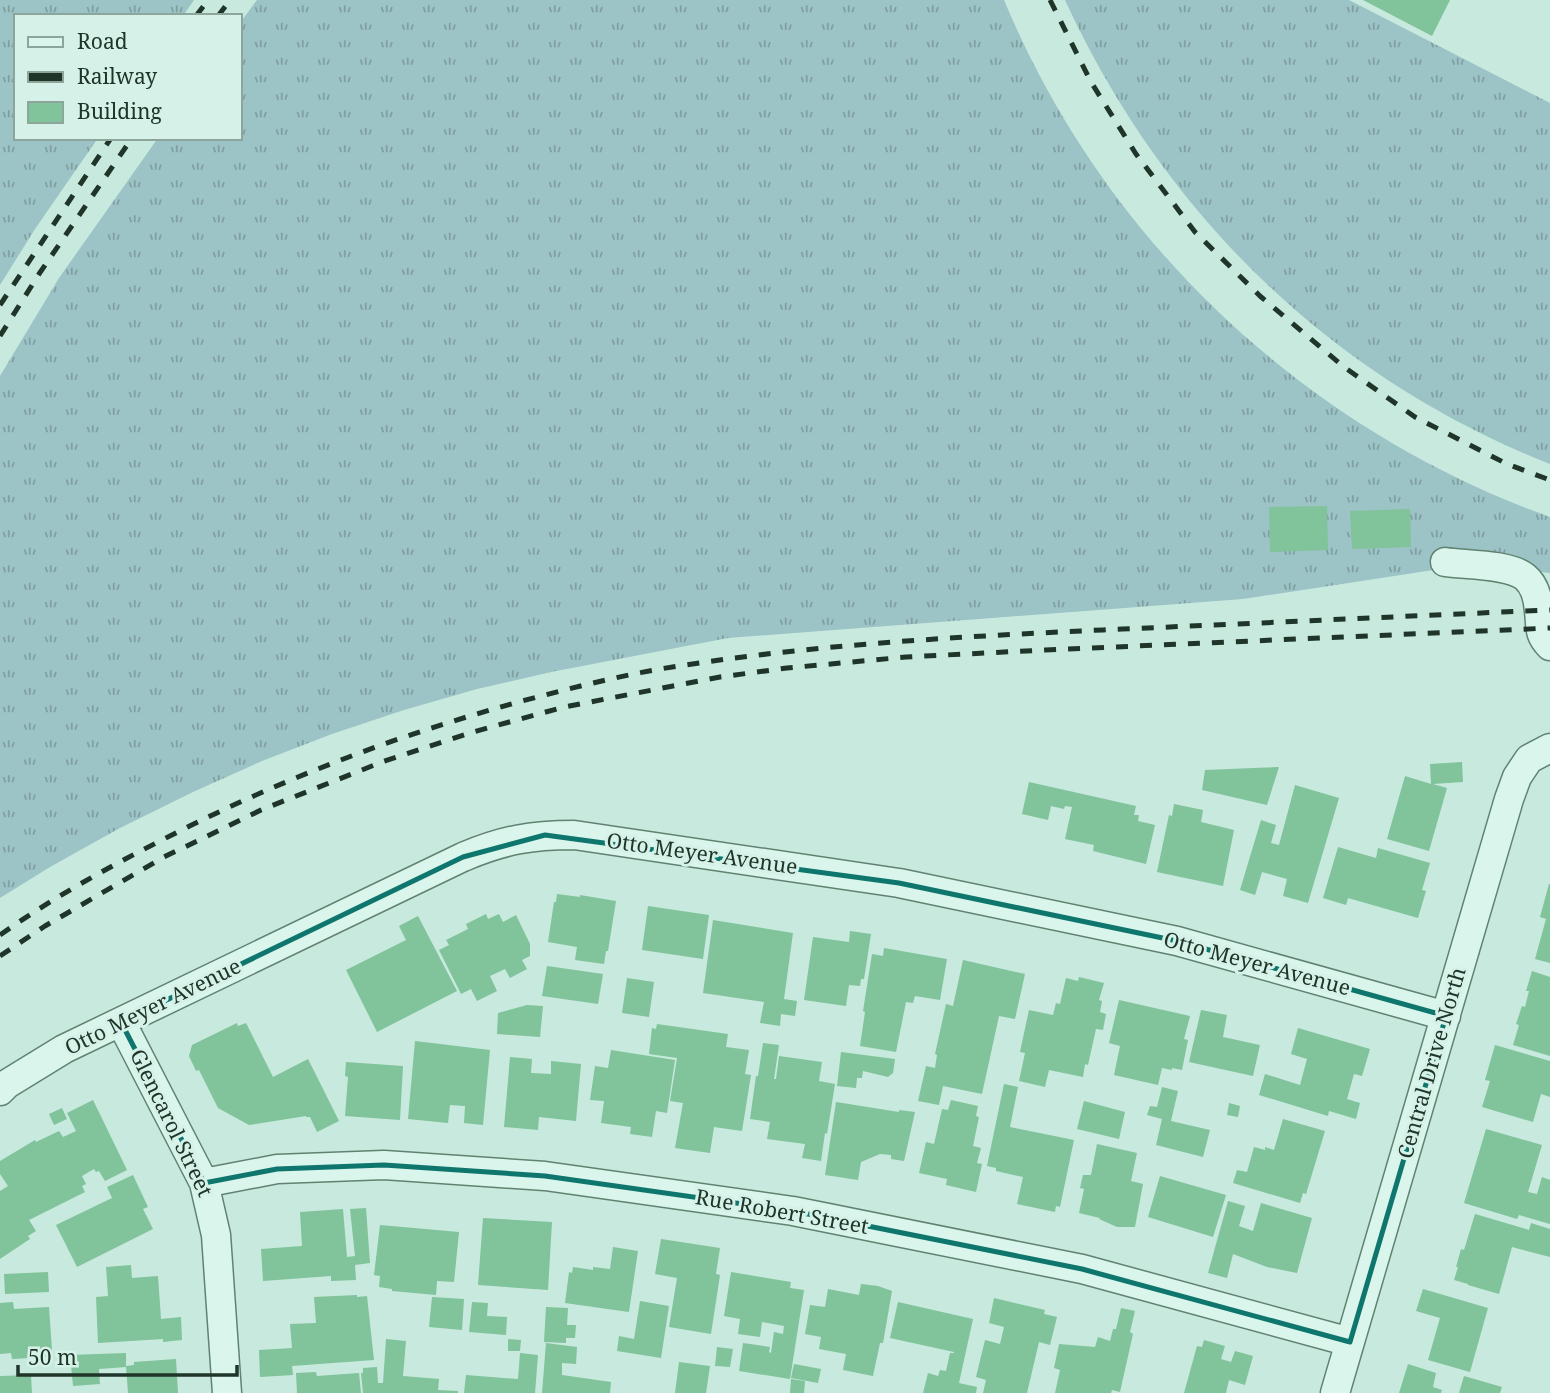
<svg xmlns="http://www.w3.org/2000/svg" width="1550" height="1393" font-family="'Noto Serif',serif">
<style>
.grass{fill:url(#grass-tufts)}
.building{fill:#81c39a}
.lines{fill:none;stroke-linecap:round;stroke-linejoin:round}
.minor-casing{stroke:#5f8370;stroke-width:31}
.minor{stroke:#daf5ec;stroke-width:28}
.rail{stroke:#20352a;stroke-width:5;stroke-dasharray:12 12;stroke-linecap:butt}
.marked{fill:none;stroke:#0f766e;stroke-width:5;stroke-linejoin:round}
.labels{text-anchor:middle;stroke-width:6;stroke-linejoin:round;paint-order:stroke}
.street-label{font-size:21px;fill:#20352a;stroke:#d6f2e8}
</style>
<defs>
<pattern id="grass-tufts" width="24" height="20" patternUnits="userSpaceOnUse" patternTransform="scale(1.75)"><rect width="24" height="20" fill="#9cc3c6"/><path d="M3 7l-1-3M5 7V3M7 7l1-3M15 17l-1-3M17 17v-4M19 17l1-3" fill="none" stroke="#7f9fa1"/></pattern>
</defs>
<rect width="100%" height="100%" fill="#c7e9de"/>
<path class="grass" d="M0,0h194l-11,16h-167v122h82l-63,91 -35,56z
M257,0h747c101,242 300,428 546,517v56l-84,-8 -223,34 -515,39 -177,34 -74,17 -73,21 -72,24 -70,27 -69,31 -73,36 -70,39 -50,31v-522l59,-98 99,-140h82v-115z
M1065,0h284l201,103v361c-219,-86 -387,-251 -485,-464z"/>
<path class="building" d="M1363,0h87l-18,36z
M1327,506l1,44 -58,2 -1,-45z
M1410,509l1,38 -59,2 -2,-38z
M1462,762l1,20 -30,2 14,4 -18,63 -42,-12 18,-63 26,8 -1,-20z
M1279,767l-12,38 -65,-15 3,-20z
M1029,782l107,24 -2,9h5l-1,6 17,4 -9,39 -53,-13 1,-6 -29,-6 7,-32 -7,-1 -1,3 -13,-3 -3,14 -26,-6z
M1295,785l44,13 -31,105 -25,-7 4,-17 -25,-7 -7,23 -15,-5 21,-70 15,5 -5,18 8,2z
M1174,804l29,6 -2,12 33,8 -11,56 -66,-14 12,-57 3,1z
M1338,847l38,11 2,-10 52,15 -8,27 4,1 -8,27 -70,-20 -2,7 -23,-7z
M1549,884h1v79l-15,-4 11,-40 -6,-2z
M557,894l23,3v-2l36,6 -8,50h-2l-2,13 -29,-4 2,-13 -29,-5 6,-40h2z
M648,906l61,9 -6,44 -61,-9z
M486,914l2,5 11,-5 4,8 13,-7 14,29v12l-8,4 5,9 -17,9 -5,-9 -15,7 7,15 -20,10 -6,-12 -10,5 -22,-44 10,-5 -3,-5 22,-11 -2,-5z
M418,916l39,75 -80,41 -31,-62 60,-30 -7,-14z
M713,920l80,13 -9,66 13,2 -2,15 -14,-2 -1,12 -20,-3 4,-21 -61,-9z
M850,931l21,3 -7,45h-3l-1,7 -11,-1 -3,21 -42,-6 9,-63 36,5z
M884,948l63,11 -7,41 -25,-4 -2,7 -7,-1 -10,50 -36,-6 5,-34 -2,-1 9,-57 11,2z
M963,960l62,14 -10,45 -16,-3 -17,78 -39,-8 -4,19 -21,-4 8,-35 9,2 2,-13 -2,-1 11,-50 7,2z
M547,966l56,8 -5,30 -56,-8z
M1532,971l18,6v79l-37,-11 6,-20 -3,-1 6,-18 3,1 4,-16h-3z
M1079,977l25,6 -5,17 3,1 -2,11 6,2 -3,16 -7,-1 -8,36 -3,-1 -2,13 -34,-7 -4,17 -26,-6 6,-28 -5,-1 9,-42 24,5 3,-12 4,1 6,-26 12,3z
M627,978l27,4 -5,35 -27,-4z
M1119,1000l71,16 -6,23 4,1 -6,30 -10,-2v2l-10,-2 -4,17 -44,-10 6,-29 -11,-3z
M527,1005l16,1 -3,31 -43,-3 1,-21z
M1201,1010l26,5 -4,22 37,8 -7,31 -64,-14z
M237,1023l1,3 8,-3 27,54 35,-18 31,62 -22,11 -7,-15h-4v-1l-57,9 -31,-17 -19,-38 -3,1 -7,-15 3,-11z
M657,1024l71,10 -2,13 23,3 -4,24 6,1 -9,56 -28,-4 -4,26 -35,-5 8,-45 -13,-2 7,-43 -28,-4 3,-26 4,1z
M1298,1028l72,21 -8,27 -8,-2 -7,25 13,4 -4,16 -27,-8 -1,5 -69,-21 6,-21 35,11 7,-26 -16,-5z
M415,1041l75,9 -7,75 -19,-2 1,-17 -15,-1 -2,18 -40,-4z
M763,1043l16,2 -5,34h2l3,-23 43,6 -3,19 16,3 -8,50 -2,-1 -4,28 -19,-3 3,-14 -38,-5 3,-17 -20,-3 6,-43h2z
M1495,1045l55,16v36l-9,-3 -8,28 -51,-15 8,-26 -5,-1z
M611,1050l64,10 -8,53 -11,-2 -4,26 -22,-3 1,-7 -30,-4 3,-22 -14,-1 5,-34 13,2z
M841,1052l54,7 -2,14 -5,4 -25,-6 -1,7h-5l-1,10 -19,-2z
M510,1057l22,2 -1,14 20,1v-13l30,3 -5,57 -37,-4 -1,13 -34,-3z
M346,1062l57,4 -3,54 -55,-4 3,-39 -3,-1z
M1004,1084l14,3 -8,40 64,13 -14,67 -4,-1 -1,6 -38,-8 6,-27 -27,-6v-3l-9,-2z
M1162,1087l16,4 -7,30 39,9 -7,27 -47,-12 6,-26 -15,-4 3,-9 7,1z
M93,1100l34,70 -22,11 -6,-10 -3,1 -2,-3 -12,7 4,8 -4,2 3,6 -56,28 7,11 -8,5 2,3 -30,20v-68l8,-5 -8,-12v-13l35,-21 1,2 23,-11 4,6 13,-6 -9,-18z
M951,1100l27,6 -2,10 3,1 -6,29 8,2 -4,15 5,1 -6,28 -30,-7 1,-6 -28,-6 7,-31 8,2 8,-35 6,1z
M1084,1101l41,11 -6,27 -42,-10z
M836,1102l63,10v-2l16,2 -11,49 -13,-2v-4l-11,-1 -19,8 -3,18 -33,-5z
M1229,1103l11,3 -2,11 -11,-2z
M62,1108l5,11 -13,6 -5,-11z
M1283,1119l42,12 -19,63 -3,-1 -3,10 -67,-20 4,-13 10,2 7,-25 11,3v-3l9,3z
M1486,1129l56,16 -14,47 9,2 5,-17 8,3v44l-31,-9 -2,4 -53,-16z
M1097,1144l40,9 -6,28 12,3 -8,43h-18l-18,-8 1,-1 -21,-5 5,-24 -4,-1 3,-13h8z
M133,1175l15,32 -5,2 10,20 -76,38 -21,-42 56,-27 -5,-11z
M1160,1176l66,19 -13,42 -65,-20z
M1228,1201l17,5 -6,20 14,5 8,-28 51,15 -15,55 -30,-6 -34,-13 -6,24 -19,-5z
M366,1208l4,55 -15,2 1,15 -25,1v-5l-68,5 -2,-32 41,-3 -2,-34 43,-3 4,48 8,-1 -5,-47z
M1475,1214l54,16 2,-7 19,6v28l-38,-10 -13,47 -31,-9v-1l-14,-4 4,-13h-2l5,-18 3,1z
M483,1218l69,4 -4,68 -70,-5z
M380,1225l79,7 -5,50 -17,-1 -1,14 -44,-4v-2l-13,-2 1,-11 -6,-1z
M661,1239l59,9 -4,26 4,1 -9,59 -42,-7 8,-49 -22,-4z
M613,1247l25,4 -9,61 -64,-9 4,-31 3,1 1,-6 20,3v-3l17,2z
M131,1265l1,13 26,-2 3,43 20,-2 1,23 -19,2v-3l-65,4 -2,-46 12,-1 -2,-29z
M48,1272l1,20 -44,2 -1,-20z
M731,1272l60,10 -1,6 14,2 -14,89 -51,-8 4,-28 27,4 -1,5 2,1 3,-21 9,2 1,-8 -22,-4 -2,15 -22,-3 2,-15 -16,-3z
M861,1284l17,2 14,5 -9,52h-3l-7,33 -30,-6 3,-16 -27,-5 2,-12 -16,-3 5,-29 15,2 3,-18 31,6z
M1423,1289l65,19 -18,64 -42,-12 12,-42 -24,-7z
M357,1295v2l10,-1 7,64 -82,6 1,9 -33,2 -1,-27 33,-2 -2,-24 26,-1 -2,-26z
M432,1297l32,2 -2,31 -33,-3z
M994,1298l51,12 -1,4 13,3 -7,28 -11,-3 -12,51h-44l3,-13 -10,-3 9,-37 15,4 4,-17 -15,-4z
M640,1301l29,5 -8,52 -44,-7 2,-15 15,3z
M13,1302l1,7 35,-2 3,43 -6,1 1,6 -35,2 -1,-6 -11,1v-51z
M472,1302l16,1 -1,13 20,1 -1,18 -37,-3z
M898,1302l75,17 -14,64 18,4 -1,6h-53l5,-20 10,3 2,-6 6,1 4,-18h4v-1l-64,-14z
M546,1307l22,1 -1,17h9l-1,13h-9v5l-22,-1z
M1121,1308l14,3 -5,21 3,2 -13,58 -8,-2 -1,3h-56l5,-23 -6,-2 5,-24 36,3 3,-10 12,4 3,-12h3z
M386,1339l20,2 -3,35 36,3 -1,11 20,1v2h-95l-2,-20h2v-5l14,-1 1,16h5z
M508,1339l13,1 -1,11h-12z
M1204,1340l21,6 -4,13 10,3 4,-11 18,5 -8,29 -16,-5 -3,13h-42l13,-47 5,1z
M546,1343l31,4 -1,17 -14,-1v12l49,7 -1,11h-68z
M717,1347l16,2 -3,18 -15,-1z
M126,1353v14l-27,2 1,15 -27,2 -3,-31z
M520,1353l18,2 -3,38h-71l2,-18 52,4z
M176,1359l2,34h-50l-2,-27 8,-1v-3z
M679,1362l31,4 -4,27h-31z
M794,1364l27,5 -3,14 -27,-5z
M1408,1364l28,9 -3,14 9,3 -1,3h-42z
M316,1372l1,4 42,-3 2,20h-64l-1,-20z
M31,1375l1,18h-32v-17z
M1464,1376l38,11 -2,6h-41z
M791,1379l14,2 -1,12h-14z"/>
<g class="lines">
<defs>
<path id="minor" d="M1445,562c21,3 64,2 80,15 10,8 13,22 14,34 2,16 -1,23 11,35
M121,1022l83,161 12,52 11,158
M0,1091l7,-7 57,-35 399,-192c40,-17 68,-22 111,-22l325,48 278,58 269,75
M204,1183l73,-14 107,-4 161,11 248,35 289,58 268,73
M1335,1393l174,-594 8,-22 12,-18 21,-11"/>
</defs>
<use href="#minor" class="minor-casing"/>
<use href="#minor" class="minor"/>
<path class="rail" d="M1050,0l41,82 45,72 59,78 65,64 84,71 71,50 92,47 43,16
M196,16l12,-16
M218,16l12,-16
M0,305l111,-167
M0,336l39,-62 93,-136
M0,935c51,-36 105,-66 160,-94 122,-63 245,-109 377,-144 47,-12 94,-24 142,-31 147,-23 295,-30 443,-37 143,-6 285,-13 428,-19
M0,956l45,-30 119,-69 97,-47 121,-48 91,-30 91,-25 156,-30 67,-9 119,-11 139,-7 505,-22"/>
</g>
<path class="marked" d="M545,835l354,48 278,58 269,75 -96,326 -268,-73 -289,-58 -248,-35 -161,-11 -107,4 -73,14 -83,-161 342,-165z"/>
<g class="labels">
<g class="street-label">
<text transform="translate(702 854) rotate(8)" y="7">Otto Meyer Avenue</text>
<text transform="translate(1257 964) rotate(15)" y="7">Otto Meyer Avenue</text>
<text transform="translate(153 1007) rotate(-26)" y="7">Otto Meyer Avenue</text>
<text transform="translate(1432 1063) rotate(-74)" y="7">Central Drive North</text>
<text transform="translate(171 1123) rotate(64)" y="7">Glencarol Street</text>
<text transform="translate(782 1212) rotate(10)" y="7">Rue Robert Street</text>
</g>
</g>
<rect x="14" y="14" width="228" height="126" fill="#d6f2e8" stroke="#8da69c" stroke-width="2"/>
<rect x="28" y="37" width="35" height="10" fill="#daf5ec" stroke="#8da69c" stroke-width="2"/>
<text x="77" y="49" font-size="21" fill="#20352a">Road</text>
<rect x="28" y="72" width="35" height="10" fill="#20352a" stroke="#8da69c" stroke-width="2"/>
<text x="77" y="84" font-size="21" fill="#20352a">Railway</text>
<rect x="28" y="102" width="35" height="21" fill="#81c39a" stroke="#8da69c" stroke-width="2"/>
<text x="77" y="119" font-size="21" fill="#20352a">Building</text>
<path d="M18 1365v10h219v-10" fill="none" stroke="#20352a" stroke-width="3.5"/>
<text x="28" y="1365" font-size="21" fill="#20352a" stroke="#d6f2e8" stroke-width="5" paint-order="stroke">50 m</text>
</svg>
